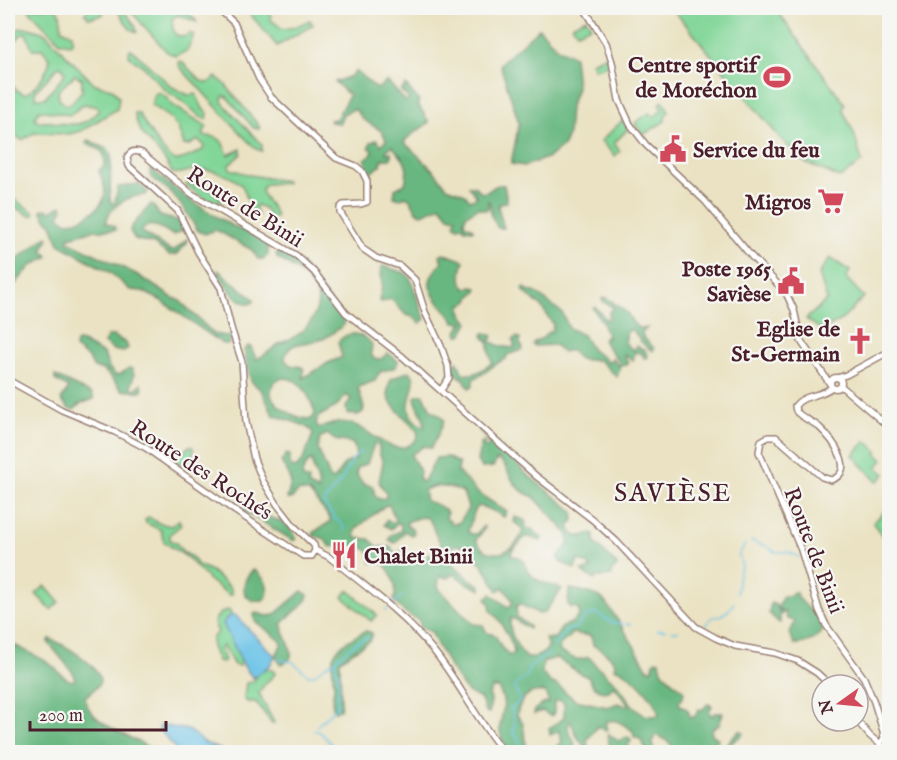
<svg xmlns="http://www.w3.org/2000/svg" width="897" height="760" font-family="'IM FELL English',serif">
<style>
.green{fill:#81d698;stroke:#667a62;stroke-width:1.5;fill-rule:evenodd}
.forest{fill:#68b780;stroke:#596b56;stroke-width:1.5;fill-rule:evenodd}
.water{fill:#69c2e7;stroke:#5a7089;stroke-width:1.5}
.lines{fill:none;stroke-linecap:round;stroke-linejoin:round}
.stream{stroke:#69c2e7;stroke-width:1.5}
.minor-casing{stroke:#9a8076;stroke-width:8}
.minor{stroke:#fff;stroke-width:5}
.labels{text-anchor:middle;stroke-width:4.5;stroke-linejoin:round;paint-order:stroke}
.poi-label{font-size:22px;font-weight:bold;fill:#4a1f2b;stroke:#f6f6f2;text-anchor:end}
.street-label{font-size:22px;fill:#4a1f2b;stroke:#f6f6f2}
.quarter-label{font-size:26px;letter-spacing:1.5px;fill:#4a1f2b;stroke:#f6f6f2}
</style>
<rect width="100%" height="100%" fill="#f6f6f2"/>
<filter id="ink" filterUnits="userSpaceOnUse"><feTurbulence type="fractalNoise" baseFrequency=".0167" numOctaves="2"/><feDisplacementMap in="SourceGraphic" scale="12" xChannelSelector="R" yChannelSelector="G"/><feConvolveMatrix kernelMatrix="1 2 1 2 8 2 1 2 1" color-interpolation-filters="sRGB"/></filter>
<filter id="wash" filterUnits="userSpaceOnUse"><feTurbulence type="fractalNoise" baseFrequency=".008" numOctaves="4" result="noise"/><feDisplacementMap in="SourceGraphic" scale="24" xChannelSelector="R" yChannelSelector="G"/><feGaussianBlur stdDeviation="1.35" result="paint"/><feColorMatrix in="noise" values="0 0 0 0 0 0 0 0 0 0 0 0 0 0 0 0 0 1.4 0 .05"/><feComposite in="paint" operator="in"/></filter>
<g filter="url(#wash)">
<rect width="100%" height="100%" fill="#eae2c2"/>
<path class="green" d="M27,8h29l4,6 2,15 10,5 1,7 -3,3 -10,-2z
M88,8h15l1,4 -2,3 -13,3 -4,-4z
M116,8h6l13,17 2,7 -7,-3z
M128,8c18,-1 60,-3 69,14l-19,-7 -6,4 1,10 3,6 8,2 6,-4 4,2 -7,16 -11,5 -9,-4z
M245,8h20l5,4 1,8 12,9 12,-2 15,-7 3,5 -36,21z
M672,8h103l70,96 -2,6 11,23 8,29 -22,16 -36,-16 -25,-25z
M586,18l5,8 -14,6 -5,-7z
M21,28h8l16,5 48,50 21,7 5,8 -2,11 -36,22 -12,3 -35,-1 -12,7 -14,-9v-7l6,-5 -6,-6v-35l7,11 9,5c11,-3 24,-23 26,-35l-8,-10h-10l-6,-16 -4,1 -14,14v-8l7,-9zM61,66l4,6 -2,5 -18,21h-9l-1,-6 23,-25zM75,75l7,4v12l-11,12 -5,2 -7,-6 -1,-8zM84,104l13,3 2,3c-19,24 -35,10 -60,12l-4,-4 4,-8 31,5z
M131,49l41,38 16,8 8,-1 7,15 5,4 -1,6 -5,-1 -15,-13 -22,-15 -21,-23 -15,-11v-5z
M606,56l3,9 -15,4 -3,-7z
M181,61l20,20 7,2 8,-6 8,6 35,43v3l-5,-1 -28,-32h-3l-1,6 40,43v6l-6,-2 -14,-14 -62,-68 -2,-5z
M159,92l7,5 6,8 33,20 2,2 -3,4v5c18,0 18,5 24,19l13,-6v5l-12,11 1,4 20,6 36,6 1,1c-9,5 -20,-4 -26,8 3,11 14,17 15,27l-4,2 -8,-11 -7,-3 -2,2 3,8 -4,1c-7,-9 -7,-24 -12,-30 -10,-11 -33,-18 -48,-16 -8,1 -14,5 -22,3 -8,-23 -36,-35 -37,-60l4,1c5,9 27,45 36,46 9,1 20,-7 28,-10l1,-5 -6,-5 -10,6 -4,-1 -6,-17 -7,-9 -20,-14 4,-11z
M663,101l6,10 -4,5v5l-22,14 -8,-12 14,-10 5,4 8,-7 -3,-6z
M623,120l5,9 -14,14 6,8 -5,5 -14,-15z
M188,183c15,7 28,2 34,21 -13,-1 -24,-10 -34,-17l-2,-2z
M8,195l25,17 1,3 -4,1 -22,-13z
M830,258l20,13 -4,7 18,19 -20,21 -21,13 -17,-12 21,-19 -8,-26z
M151,431l4,4 4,12c7,3 16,4 24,6l5,-6 3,-1 3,3c-1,9 -5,16 -14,15l-46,-28 1,-3 9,2z
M866,441l12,10 -2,2 7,7 -6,7 8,7 -8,8 -24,-27z
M884,512l5,5v21l-3,3 -13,-18z
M149,517l9,6 13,3 8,-6 2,5 -11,9v6l6,3 7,9 9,5 6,8 13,6 20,18 1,6h-3l-20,-15 -22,-23 -23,-15 -3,-12 -15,-7 -1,-3z
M45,586l14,16 -8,8 -15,-16z
M348,590l29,25 -6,6 -28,-24z
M230,610l1,5 -6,5 16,41 -2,5 -5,-1 -11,-19 -3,3 5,11 -2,2 -5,-1 -6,-14v-9l6,-6 -4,-9c2,-7 9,-13 16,-13z
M266,668l8,3 1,3 -11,11 -5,8 15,30 -2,1 -16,-22h-9l-3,-4 2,-15 7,-1 5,-9z"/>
<path class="forest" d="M539,28l19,21 16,7 3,32 -7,18 -2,29 -4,10 -15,12 -24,9 -14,-2 8,-41 -19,-59z
M356,71l21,18 10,-8 19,21 3,-3 -8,-8 5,-6 13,16 -2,2 12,19c-8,8 -17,10 -25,20l30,29 13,16 18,7 5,6 7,-3 -8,-11h5l8,7 7,-2c4,-4 9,-7 15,-6l3,17 -8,2 -1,3 6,21h-6l-7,-13 -1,-12 -2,-2v7l-2,2 -8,-2 -12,7 -2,6 1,4 7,2 1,3 -8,-1 -3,-3 -4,1 -3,-2 1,-7 -7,-2 -8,-10 -19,8 -5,-2 -7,-13 -4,-3 -6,3 -6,-2 1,-8 10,-5c5,-21 -1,-24 -13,-38l-6,5v2l5,-1 1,4 -2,3h-8l-1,6 -12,9h-2l-2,-15 6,-4 2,-3 -4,-5 2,-5 6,-2 4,5 5,-5c-3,-12 -13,-13 -22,-20 -4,-3 -5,-8 -10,-11l-11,5 -3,9 -10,-1v-2l6,-1 13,-24 -14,-13 16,-6z
M89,140l19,10 3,3 -1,47 2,4 3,-2 3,-15 21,-3 9,8 -3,3c-16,1 -36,10 -39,28l8,3 2,4h-21l-26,7 -1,4 68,33 37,24 6,2 35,34 17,3 -1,7h-7l-63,-44 -18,-9 -12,-1 -19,-17 -52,-29 -7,-20 -6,-5 -5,-9 3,-1 8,2 10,-6 1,4 -4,6c8,18 41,-4 45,-17 3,-11 -3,-18 -5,-28l5,-3c3,-16 -4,-18 -17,-23l-1,-2z
M150,169h2c22,21 51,40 77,55 13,7 27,10 39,19v12l-5,4h-5l-6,-9 -30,-17 -7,-3 -10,4 -7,-3c-9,-14 -18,-31 -31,-42 -8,-7 -19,-8 -17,-20z
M151,204l2,1 7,11 19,5 4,6 -1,4 -9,4c-9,-5 -20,-14 -30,-7l-1,4 29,19 4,-1 12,-11v4l-11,12h-7l-15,-11 -19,-5 -5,-8 1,-4z
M47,236l2,2 -7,12 6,6 -1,2 -15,7 -24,27v-28l15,-9z
M279,252l16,7 8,7 41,54v5c-7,5 -13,10 -21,14 -15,6 -37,0 -38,21l5,5 12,2 2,3 -1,8 25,-15 14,-6 -4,-15c10,-12 24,-10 34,2l-1,10 3,5h7l7,-6 10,8 -2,6 -16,5 -5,9 -17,6 6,21 -1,4 -5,3 -11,-1 -1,-8 5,-7 -5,-4 -10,12 -18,10 -2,7 4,4c11,-4 20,-8 32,-4 18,5 40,34 59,20 5,-4 7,-6 7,-11 -11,-20 -40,-27 -27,-54l18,-8c17,13 -19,39 15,56 2,-12 -8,-18 -9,-30l3,-2h6l7,15 9,5 4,5 -2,7 -11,21 -7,-2 -13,9 9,16 -1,7 2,4 3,-1 12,-23 12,-1 11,7 -1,8 20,21 29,19 -3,5c-8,-5 -15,-9 -25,-11l-4,4 -7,21 3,3h5l8,-8 1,2 -9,12c13,25 43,11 47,-11l-9,-7 1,-5 9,3 2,3 -1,5 7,1 10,9 -1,3 -15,-5 -15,16 1,4c14,0 11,10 19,19 8,9 21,9 31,14l-18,24 -5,1 -19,-10 -4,2 1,11 12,9v3c-7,-3 -12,-10 -18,-11 -4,12 7,32 16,40 9,-1 17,-3 21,-11l-3,-8 10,-1 7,-11 9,-4 8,-7v-6l-4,-3 -4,1 -3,-4 1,-15c11,1 22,4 31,8 6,3 42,61 47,71l5,2 3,-10 5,1c1,16 14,20 24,30l-1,6 -4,5 1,3 8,5 2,7 6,-1 3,-7 3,1 6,-6 4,2 -3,6 3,4 3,-3h8l-4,12 -6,3 -2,5 7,6 -2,4 4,3 6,-1 13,-14h3l1,3 -14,11 -4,7h-53l-1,-8 -13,-9 -3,2 -3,5 2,10h-6l-8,-13 -6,-2 -1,-6c-10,-6 -17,-15 -28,-8l2,5 -1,3 -8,-5 -11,14 1,6 5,6h-5l-12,-17 -5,-13h-2l-1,7 7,15 -3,8h-21l11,-10 -3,-11 -9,4 -1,-7 15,-10v-15l-5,-3 -5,2v12l-4,2 -8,-5 -8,3 1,-5 10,-6h4l-4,-11c-17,-3 -25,7 -28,23l6,9 4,28h-17c-5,-7 -9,-12 -10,-21 -1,-17 10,-23 -2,-43h-6l-3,6 2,6 -2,13 -4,-2 -4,-12c-4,-2 -9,-4 -13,-7 -7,-6 -35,-51 -36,-60l-11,-4 -2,-8c-10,-4 -19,-9 -25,-20 4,-15 -2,-30 -15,-40l-8,3 -1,-10 -4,-4 -11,-3 -3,5 -9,-6 -12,2 -8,-9 -10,-2 1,-4 16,-10v-4l-21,-26 -10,-1 -8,8h-4l4,-16 -4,-12 -6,-9 5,-8 4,1v10l3,3 4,-1 6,-7 10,-26 -1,-3 -9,-6 -30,-10 -11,-24 -11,-10 -7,-31 4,-4 3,1 5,12c8,-2 15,-10 23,-15 8,-4 18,-7 25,-14 31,-34 4,-55 -27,-72l-1,-4zM283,378c19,0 27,19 32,35l-3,6c-13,1 -37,-11 -41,-24 -1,-5 2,-10 4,-14zM327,434l8,6 17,3 3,5 1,11 -12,5 -9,15 -4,1 -13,-31 2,-11zM374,444l5,1v8l4,9 -4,20 8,12 -2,4 -6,1 -4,-3 -2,-10 -10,-2 -7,-11 2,-6 9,-3zM309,461h3c0,11 9,18 6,30l-10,-6 1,-5 -6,-2 -1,-5zM435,486l18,2 10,4 5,16 -8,14 -7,2 -7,-6 1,-6c-10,-9 -10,-7 -21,-11l-2,-11zM386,505l4,1 5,14 -2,3 -7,-3 -2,5 7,4 6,-6 4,1v7l-10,4 -2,5 6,3 10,-12 6,4 3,-2 -1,-4 -7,-4 1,-3c31,-15 21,8 34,21l-7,13 -3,-2 -4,1 -4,8 -11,-1 -4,-2 2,-5 -7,-5 -8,4 -4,-7h-13l-9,-8 -13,-1 -1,-5 3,-6zM457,545l5,1 20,18 16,27 5,-4 10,14 -2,4 -3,2 -17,-13 -5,4 4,6 1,7c8,6 23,33 23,42l-4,3 -8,-8 -7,-13 -8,-2 -4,-8 -10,-1 -34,-35 -1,-4 2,-9 7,2 7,-4 12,9 15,7v-4l-10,-6 -25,-22 7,-11zM571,633l20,3 2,9c8,4 18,11 22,18l-1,5c5,2 10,3 13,6 11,8 30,27 32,41 -22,7 -32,-20 -43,-32 -2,-3 -6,-4 -8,-6 -4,-4 -3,-7 -10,-9 -15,-19 -5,-7 -22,-9 -6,-1 -8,-5 -15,-6 -5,-10 3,-11 9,-16zM556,658c8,4 26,18 32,19l5,9 10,6 6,-1 4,-5 2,1 13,17 -2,2 -8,-3 -10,4 -33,-7 -18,-15 -7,-3 -8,-9 1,-11z
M443,253l21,8c-3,9 -6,21 2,28l5,-2 6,1v3l-6,5 -2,5 -8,4c-1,9 2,11 8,17l-7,13h-4l-1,-3 5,-9 -7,-1c-14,-21 -41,-34 -13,-59l-2,-8z
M383,266l22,7 5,5 15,41 -5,4 -7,-6 -7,-2 -15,-16 -9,3 -3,-1 3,-14 -1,-19z
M218,270l36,29v3l-5,2c-21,-8 -17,-15 -31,-30z
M525,288l5,4h5l27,21 7,15 14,7 9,15 12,8 4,5 5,-5 5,8 2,-2c-4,-10 -14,-15 -17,-25l2,-3 3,2v-3l-4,-5 -1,-7 -10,-15 2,-1 12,13 2,-2v-7l3,-1 1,-3 -10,-5 -1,-3 2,-2c4,1 20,13 23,16 6,9 8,18 20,15l-5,5 1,4 11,11 -1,3c-10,-5 -15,-12 -20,-21l-6,1 -2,12 8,7 4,-4 8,4 3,7 -3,1 -4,-5 -6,-1 -2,8 -9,-5 4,9 -7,2 -4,11 -18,-17c-14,-1 -20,4 -27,-10l-10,2 -7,-7 -20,1 -2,-1 1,-3 9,-4 4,-5 5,-2 1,-7 -12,-18 -18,-15 -1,-2z
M484,333l6,1 3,3 -3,3c6,6 18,9 25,7l-2,-7 3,-3 4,1v6l3,4 -1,2 -15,5 -1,4c-13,4 -19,15 -33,20v7l-4,2 -5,-9 -10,-6 -1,-7 4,-5 6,13c12,2 19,-4 29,-11 0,-4 -4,-11 -3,-20l-6,-7z
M108,336h6l12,7 2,5 -5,4 -10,-2 -9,-7z
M80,341l24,13 5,14 6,7h4l10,-7 3,1 2,5 -3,13 3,3 7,-6 2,4 -3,4 -18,-2 -18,-20 -10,-2 -6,-10 -13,-10 1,-5z
M55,376l37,18 2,5 -14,5 -6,6 -5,-1 -8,-9 8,-12 -14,-8z
M478,428l9,11 12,6 8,11 8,5 9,11 49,39 1,9 -5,6c5,16 13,8 25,8l1,9 21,21 1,3 -5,3v6l-12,1 -3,-1 -2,4 -12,-7 -1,-2 9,-2 -3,-5 -10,-4 -3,9 -15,-7 -2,-5 10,-13v-10l-34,-37c-18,-6 -23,-18 -30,-33l-7,-5 -4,8 -11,1 -5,-7 4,-19h4l-2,4 2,2 5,-3z
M233,500c5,4 9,8 16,11 17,7 43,7 47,29h-4l-61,-37z
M254,570c9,6 16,14 13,26l-4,4 -10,1 -8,-6c-2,-9 0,-20 9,-25z
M302,591l6,4c-2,13 -20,18 -26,30 2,13 21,36 -2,39l-4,-8 5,-11v-4l-26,-20 -1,-7 3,-1 10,3 7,-1z
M793,593h3c3,10 18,19 25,27l1,12c-7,8 -18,13 -28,12l-4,-11 5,-12 -8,-2 -2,-7 -5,3v8l-2,-1 -9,-9 2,-10 5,2 4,8 2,-2 -3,-1v-5l4,-9h7z
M366,631l6,2 -1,7 -31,20 1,44 -1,6 -5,1c-5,-8 -2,-15 -1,-23 0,-10 -3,-21 -1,-30 3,-13 22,-21 33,-27z
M50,639c13,5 50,26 50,42 0,7 -12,11 -15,17 3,27 52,39 70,54h-147v-110c15,8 32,14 46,25 6,6 10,12 19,14l2,-3 -1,-4 -26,-32z
M609,734l9,7 9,-4 3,1 1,4 -3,2 1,8h-19l-2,-17z"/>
<path class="water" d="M231,615h4l40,41 -5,9 -17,13 -8,-10 -22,-44 2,-4z
M160,725l28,5 17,13 22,9h-49l-19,-23z"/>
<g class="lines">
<path class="stream" d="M344,531v-4l-8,-8h-2v-2l-11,-14 20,-25 10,-19 8,-8
M751,541l15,5 9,6h13l11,5
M380,593l4,5
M737,593c2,-10 -1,-17 5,-27l-3,-11 6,-11
M391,605l11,-8
M385,611l2,-2
M626,624h5
M704,626l9,-9 6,-1 9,-5 6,-8
M657,630h8
M672,631h6
M554,646l12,-15 11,-4 9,-11 10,-3 15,9 11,2
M279,660l14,2 15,13h5l22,-15
M317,726l20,-20 2,-27 -4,-15 1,-5 21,-17 11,-5
M313,730l7,2 18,20
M517,752c5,-8 2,-13 -4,-20 2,-7 2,-19 -3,-23l6,-4 4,-5 -6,-14 12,-9 4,-10 19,-14"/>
</g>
</g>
<g filter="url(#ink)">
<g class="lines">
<defs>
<path id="minor" d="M218,8l16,15 25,56 12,18 65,61 20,8 6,5 5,10v21l-6,2 -18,1 -3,3v4l23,37 13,9 24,8 15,14 10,32 16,34 7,20 1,12 -8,12
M584,8l22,35 6,19 7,38 11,24 16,21 59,56 46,55 35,37 8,17 7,31 29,43
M830.5 383a5.5 5.5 0 1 1 11 0a5.5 5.5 0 1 1-11 0Z
M837,378l9,-3 44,-24
M8,380l54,30 53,22 31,16 89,63 68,45h9l3,-6
M841,386l49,42
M832,387c-11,10 -29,7 -37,19 1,5 0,5 4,8 6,5 14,8 20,13 12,11 39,44 12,53l-9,-3 -46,-40h-8l-7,4 -2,11 42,98 18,60 7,15 38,53 10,24 9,29 1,7 -4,6
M857,721l13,15 20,16
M504,752c-27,-31 -45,-70 -71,-102 -29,-36 -68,-64 -104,-93l-14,-7 -1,-5 -20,-19 -17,-22 -14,-23 -9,-22 -8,-37 -4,-60 -11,-34 -10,-40 -23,-36 -20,-41 -49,-45 -2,-8c3,-7 8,-8 15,-5l50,41 105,62 17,16 32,41 57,44 133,119 57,44 23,21 80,86 20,11 19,8 40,7 23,8 19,12 13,12"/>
</defs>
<use href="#minor" class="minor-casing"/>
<use href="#minor" class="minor"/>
</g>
</g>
<defs>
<symbol id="stadium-bare" viewBox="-9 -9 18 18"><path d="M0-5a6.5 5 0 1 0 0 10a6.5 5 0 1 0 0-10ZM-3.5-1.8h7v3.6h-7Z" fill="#d1495b" stroke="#f6f6f2" stroke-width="2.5" paint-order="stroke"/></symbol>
<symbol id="civic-bare" viewBox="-9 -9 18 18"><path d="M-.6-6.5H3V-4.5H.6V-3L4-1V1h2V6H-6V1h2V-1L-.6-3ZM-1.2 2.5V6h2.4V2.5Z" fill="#d1495b" stroke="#f6f6f2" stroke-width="2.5" paint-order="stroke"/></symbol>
<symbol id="supermarket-bare" viewBox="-9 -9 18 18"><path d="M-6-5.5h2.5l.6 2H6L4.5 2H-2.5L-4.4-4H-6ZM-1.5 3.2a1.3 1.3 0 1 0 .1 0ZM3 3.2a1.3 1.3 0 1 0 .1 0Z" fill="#d1495b" stroke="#f6f6f2" stroke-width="2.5" paint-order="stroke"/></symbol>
<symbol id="church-bare" viewBox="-9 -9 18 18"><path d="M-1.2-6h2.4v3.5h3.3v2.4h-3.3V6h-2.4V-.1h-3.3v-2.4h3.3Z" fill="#d1495b" stroke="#f6f6f2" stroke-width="2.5" paint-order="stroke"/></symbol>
<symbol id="restaurant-bare" viewBox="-9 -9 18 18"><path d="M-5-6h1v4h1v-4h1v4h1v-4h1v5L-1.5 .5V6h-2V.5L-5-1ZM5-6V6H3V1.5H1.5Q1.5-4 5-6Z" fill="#d1495b" stroke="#f6f6f2" stroke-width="2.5" paint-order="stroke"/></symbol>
</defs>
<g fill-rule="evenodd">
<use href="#stadium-bare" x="758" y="58" width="38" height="38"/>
<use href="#civic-bare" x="654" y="130" width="38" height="38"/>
<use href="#supermarket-bare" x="812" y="182" width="38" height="38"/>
<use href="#civic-bare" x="772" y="262" width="38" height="38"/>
<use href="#church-bare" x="841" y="322" width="38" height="38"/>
<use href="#restaurant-bare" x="325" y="536" width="38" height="38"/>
</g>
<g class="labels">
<g class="poi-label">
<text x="757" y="72">Centre sportif<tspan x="757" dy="25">de Moréchon</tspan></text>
<text x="693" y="157" text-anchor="start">Service du feu</text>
<text x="811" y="209">Migros</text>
<text x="771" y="276">Poste 1965<tspan x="771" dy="25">Savièse</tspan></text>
<text x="840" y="336">Eglise de<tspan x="840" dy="25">St-Germain</tspan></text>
<text x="364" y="563" text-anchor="start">Chalet Binii</text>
</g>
<g class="street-label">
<text transform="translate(246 206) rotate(32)" y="8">Route de Binii</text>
<text transform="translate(202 469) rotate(33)" y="8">Route des Rochés</text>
<text transform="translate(815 550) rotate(69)" y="8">Route de Binii</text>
</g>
<g class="quarter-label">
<text x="673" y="501">SAVIÈSE</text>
</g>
</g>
<rect width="897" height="760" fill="none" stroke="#f6f6f2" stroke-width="30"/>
<g transform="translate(840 703) rotate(255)"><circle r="28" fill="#f6f6f2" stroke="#b1a0a2" stroke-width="1.5"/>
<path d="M0-4.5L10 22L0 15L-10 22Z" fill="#d1495b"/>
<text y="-9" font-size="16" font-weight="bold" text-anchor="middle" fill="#4a1f2b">N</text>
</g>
<path d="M30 721v9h136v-9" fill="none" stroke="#4a1f2b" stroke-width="3"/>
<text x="39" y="721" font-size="18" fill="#4a1f2b" stroke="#f6f6f2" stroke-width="4.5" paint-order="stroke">200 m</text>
</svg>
